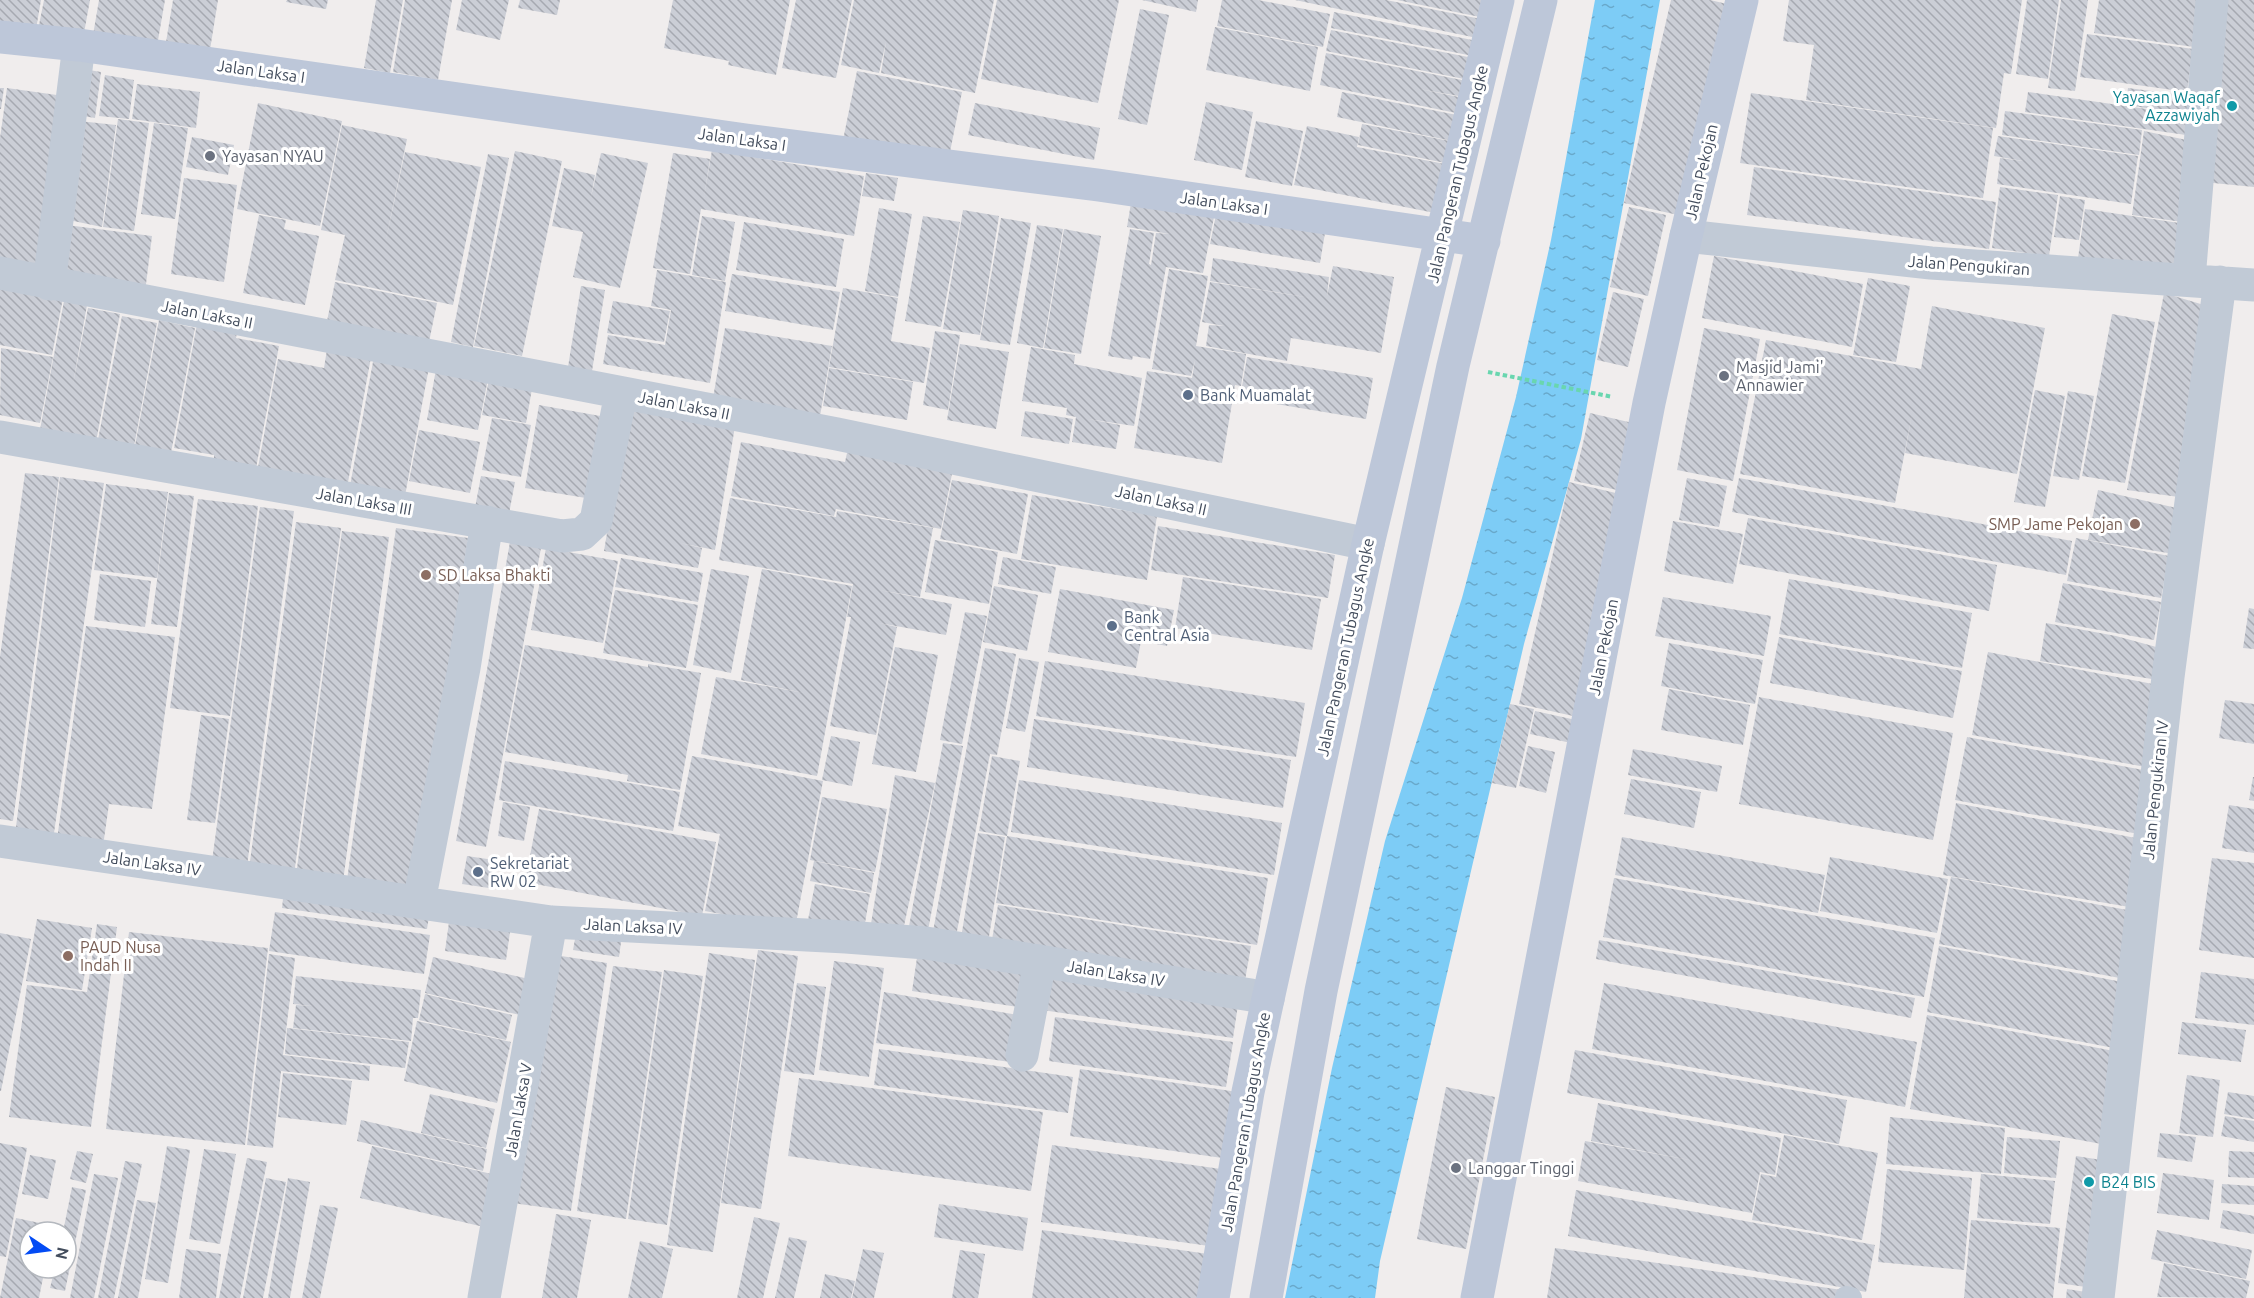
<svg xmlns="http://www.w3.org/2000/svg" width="2254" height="1298" font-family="Ubuntu,sans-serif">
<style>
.water{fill:url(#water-ripples)}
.building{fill:url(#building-back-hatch)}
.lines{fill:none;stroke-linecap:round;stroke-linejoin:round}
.path{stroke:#69d6af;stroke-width:4;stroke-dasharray:4.5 3;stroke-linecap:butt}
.lane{stroke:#c1cad6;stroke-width:22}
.street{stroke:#c1cad6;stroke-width:33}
.secondary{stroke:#bdc7d9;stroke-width:33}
.culture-dot{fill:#0f9aa8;stroke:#fff;stroke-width:2}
.worship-dot{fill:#6b7280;stroke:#fff;stroke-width:2}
.service-dot{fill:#5c6f8a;stroke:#fff;stroke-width:2}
.education-dot{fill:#8d6e63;stroke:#fff;stroke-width:2}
.labels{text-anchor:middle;stroke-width:6;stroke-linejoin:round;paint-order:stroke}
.street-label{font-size:16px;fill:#434d5d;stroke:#fff}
.culture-label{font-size:16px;fill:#0d838f;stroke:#fff;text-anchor:end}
.worship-label{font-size:16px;fill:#5b616d;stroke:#fff;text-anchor:start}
.service-label{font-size:16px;fill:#4e5e75;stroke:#fff;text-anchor:start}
.education-label{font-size:16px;fill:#785e54;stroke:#fff;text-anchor:start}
</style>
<defs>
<pattern id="water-ripples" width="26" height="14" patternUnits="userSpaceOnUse" patternTransform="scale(1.5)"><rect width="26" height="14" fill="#7dccf6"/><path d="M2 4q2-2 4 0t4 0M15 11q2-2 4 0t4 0" fill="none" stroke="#68a8ca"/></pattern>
<pattern id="building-back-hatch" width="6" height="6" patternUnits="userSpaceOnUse" patternTransform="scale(1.5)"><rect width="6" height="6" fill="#cbced6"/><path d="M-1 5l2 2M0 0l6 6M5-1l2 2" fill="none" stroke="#a6a9b1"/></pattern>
</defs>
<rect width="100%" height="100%" fill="#f0eded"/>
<path class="water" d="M1595,0h65l-79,439 -57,205 -144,617 -5,37h-90l47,-230 53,-227 77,-243 54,-201 35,-157z"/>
<path class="building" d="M0,0h41l-6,35 -35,-6z
M44,0h46l-6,33 -45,-8z
M99,0h66l-8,46 -64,-11z
M173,0h45l-9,56 -44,-8z
M287,0h41l-2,9 -40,-7z
M376,0h27l-13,73 -26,-5z
M405,0h47l-14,80 -45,-8z
M462,0h47l-9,40 -44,-10z
M520,0h40l-3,15 -39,-7z
M673,0h117l-14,75 -48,-10 1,-4 -65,-13z
M796,0h56l-16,78 -54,-10z
M854,0h140l-19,93 -94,-20 5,-31 -7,31 -38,-8z
M997,0h122l-21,103 -117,-24z
M1142,0h56l-2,12z
M1222,0h36l72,14 -7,33 -106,-21z
M1295,0h91l95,19 -4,19z
M1397,0h87l-4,17z
M1671,0h39l17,4 -49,211 -54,-12z
M1789,0h233l-11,74 -7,-1 -8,55 -190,-28 8,-55 -31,-4z
M2027,0h32l-11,79 -32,-5z
M2061,0h27l-13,91 -27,-3z
M2099,0h102l-7,47 -100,-14z
M2219,0h35v187l-51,-5z
M1140,9l29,6 -22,110 -29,-6z
M1334,12l143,29 -4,15 -142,-28z
M1215,27l103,20 -8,44 -104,-21z
M1331,30l142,28 -4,22 -143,-29z
M2087,34l106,15 -6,43 -107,-15z
M1326,53l141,28 -3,16 -45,-8 45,9 -3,16 -141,-29z
M77,68l24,4 -6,46 -24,-4z
M857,71l105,21 -14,70 -105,-22z
M105,75l29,5 -5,39 -30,-3z
M137,84l63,8 -4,36 -64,-9z
M0,88h4l-3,21h-1z
M7,88l64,9 -23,175 -48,-6v-128z
M2128,88l62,8 -3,18 -61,-9z
M1342,92l120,24 -5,26 -120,-25z
M2028,92l167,24 -2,20 -168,-24z
M1751,93l242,35 -10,70 -243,-35z
M1206,102l47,10 -11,58 -48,-10z
M258,103l84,18 -22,105 -83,-17z
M975,103l125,25 -6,32 -126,-25z
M2005,111l137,19 -3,25 -137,-20z
M118,119l31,4 -15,108 -31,-4z
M79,121l37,4 -14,102 -38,-8z
M1256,121l47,10 -11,55 -47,-9z
M154,123l34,5 -13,91 -34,-5z
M1362,124l93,18 -5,22 -92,-19z
M342,125l65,14 -22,105 20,-92 76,15 -28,138 -118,-25 10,-45 -24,-5z
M1307,126l52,11 -2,10 93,18 -10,49 -146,-29z
M2144,131l52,11 -6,81 -58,-8z
M1998,136l140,20 -7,48 -134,-20 3,-26 23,3 -29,-5z
M192,137l42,8 -6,30 -42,-8z
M712,150l152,26 -10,60 -153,-27 -11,65 -37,-6 20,-115 37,6 -6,38z
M515,151l47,10 -40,195 -48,-10z
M601,153l47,10 -28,125 -47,-11 10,-45 -31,-6 12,-58 31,7 -4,22z
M488,154l21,4 -36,189 -22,-5z
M1754,167l242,35 -7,47 -242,-34z
M866,173l32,5 -4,23 -32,-5z
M184,178l53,7 -13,97 -53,-8z
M2000,187l58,8 -9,61 -57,-8z
M2060,196l25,4 -6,40 -25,-3z
M1131,203l83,14 -11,56 -37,-6 -16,92 -17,-3 -1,4 -24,-4 22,-127 24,4 -5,31 2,1 5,-32 14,1 -43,-7z
M1629,207l37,8 -18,81 -38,-9z
M879,208l33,6 -14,83 -33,-6z
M2085,209l101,15 -7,49 -101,-15z
M963,210l36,6 -19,119 -37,-6z
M259,215l27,5 -2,9 35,7 -14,69 -62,-12z
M1216,215l109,18 -5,30 -110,-19z
M702,216l33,6 -10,59 -33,-6z
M923,216l37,6 -19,105 -36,-6z
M1001,218l30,5 -21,122 -30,-5z
M744,222l100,17 -8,48 -100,-17z
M59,224l93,12 -7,56 -93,-13z
M1037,225l26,4 -20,119 -26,-5z
M1064,229l37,7 -20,118 -37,-6z
M1714,256l149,28 -11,63 -150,-29z
M1213,258l116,19 -2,19 6,-30 61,11 -13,76 -90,-15 -4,23 -81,-15 3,-21 15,1 -22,-4 8,-40 101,16 -101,-17z
M1169,269l39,7 -12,70 50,8 -5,32 -6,-1 -13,78 -88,-15 13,-77 45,7 3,-18 -4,16 -39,-7z
M657,270l69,12 -16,101 -107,-19 5,-29 57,10 6,-35 -20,-4z
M732,274l108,18 -7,38 -108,-19z
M1868,278l42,8 -14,76 -43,-7z
M335,282l102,21 -8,39 -102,-21z
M581,286l24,4 -13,81 -24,-4z
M0,288l63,10 -11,57 -52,-10z
M843,288l55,10 -7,43 39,7 -6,35 -95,-16z
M1613,292l31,7 -16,68 -31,-7z
M2164,293l40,12 -25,192 -52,-7z
M64,301l23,4 -14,79 15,-76 32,6 -25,133 -56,-12z
M613,301l57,10 -6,31 -57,-9z
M1932,306l113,22 -28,146 -112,-21 7,-39 -17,89 -155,-29 26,-134 155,29z
M2112,314l43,8 -30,161 -43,-7z
M122,316l35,7 -25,134 -36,-7z
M159,320l36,8 -26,135 -36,-7z
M197,324l40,8 -1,6 43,8 -23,122 -42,-8v-5l-40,-7z
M725,328l107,18 -12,70 -107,-18z
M1704,328l56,11 -27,142 -56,-11z
M935,331l25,4 -12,75 -25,-5z
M328,343l44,9 -26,141 -89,-20 21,-114 46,9z
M960,344l49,8 -13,77 -49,-9z
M1031,347l44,8 -1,9 68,14 -8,48 -46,-7 32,6 -4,24 -44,-7 4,-25 -10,-2 1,-7 -45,-7z
M1,348l52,9 -13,66 -40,-8z
M375,351l55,11 -26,139 -55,-10z
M1247,357l126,21 -7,41 -126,-21z
M829,368l84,14 -6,38 -84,-14z
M436,369l52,10 -10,51 -51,-10z
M490,374l43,9 -7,40 -44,-8z
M2035,390l30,6 -20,111 -31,-5z
M2068,391l26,5 -15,84 -26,-4z
M539,405l67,12 -14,82 -67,-11z
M628,407l107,19 -20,124 -35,-7 22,5 -4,20 -94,-17z
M1025,411l48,8 -4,25 -48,-8z
M1590,413l47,11 -15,67 -48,-10z
M492,418l39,7 -10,52 -39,-7z
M419,430l61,12 -10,51 -61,-12z
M741,442l104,20 4,-18 105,20 -13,65 -105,-20 -2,7 -103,-20z
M25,473l34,4 -46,344 -13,-2v-162z
M481,476l34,6 -7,37 -34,-6z
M60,477l44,6 -51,357 -38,-5z
M1687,478l40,8 -8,41 -40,-7z
M1739,478l333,63 -6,34 -334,-63z
M952,480l76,14 -11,60 -77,-15z
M1569,482l51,12 -47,222 -54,-12z
M106,484l62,8 -11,86 -63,-8z
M2098,490l83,19 -7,45 -86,-14z
M169,493l25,3 -17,131 -26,-3z
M1032,495l125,21 -10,64 -126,-21z
M730,498l106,19 1,-6 96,17 -13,69 -41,-7 73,14 -6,31 -67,-12 18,4 -21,108 -46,-9 21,-109h-4l6,-33 -134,-24z
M198,499l60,7 -28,210 -60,-8z
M260,507l34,4 -47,355 -35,-5z
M1748,518l249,47 -8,46 -250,-47z
M1673,521l70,13 -10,50 -69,-13z
M296,522l45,6 -48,354 -45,-6z
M1158,526l177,29 -7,43 -177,-28z
M396,528l72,10 -50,352 -71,-10z
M342,531l47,6 -47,352 -47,-6z
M2076,538l93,18 -8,42 -94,-17z
M935,540l63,12 -9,52 -64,-12z
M510,542l31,6 -55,299 -30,-6z
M546,548l72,13 -15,82 -72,-13z
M1003,557l53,10 -5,27 -53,-10z
M621,558l82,15 -5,29 -83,-15z
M711,569l38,7 -18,97 -38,-8z
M762,569l90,17 -35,190 -116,-22 15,-77 88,16 -63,-13z
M100,574l51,7 -6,46 -51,-7z
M1183,577l138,22 -9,51 -137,-22z
M1789,579l183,34 -10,55 -183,-34z
M2063,583l98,19 -7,38 -99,-18z
M994,586l44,9 -11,56 -44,-9z
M1060,589l114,21 -7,36 -26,-5 -5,27 -88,-16z
M615,590l83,15 -12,63 -83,-15z
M1663,597l108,19 -7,40 -109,-20z
M2249,608l5,1v40l-11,-1z
M965,612l22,4 -25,128 -22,-4z
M2046,623l70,13 44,12 -2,32 -118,-19z
M86,626l89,11 -23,172 -43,-5 -7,49 -46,-6z
M1779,637l183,34 -9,47 -183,-35z
M1669,643l94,17 -8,44 -94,-18z
M525,645l123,22v-3l53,9 -21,117 -53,-9 1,-6 -123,-23z
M895,647l43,8 -22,117 -44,-8z
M985,648l31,6 -19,101 -7,-1 -35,188 -23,-5z
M1988,652l175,34 -12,82 -179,-33z
M1019,658l20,4 -14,70 -19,-4z
M1045,661l260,42 -9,54 -260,-41z
M1669,689l81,16 -7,40 -82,-15z
M1759,697l194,36 -20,107 -194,-36z
M2225,700l29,4v40l-35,-6z
M1510,704l24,5 -18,79 -24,-5z
M1535,711l41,9 -5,23 -41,-9z
M201,715l28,4 -14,104 -28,-3z
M1034,719l257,41 -8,48 -256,-41z
M831,736l29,6 -8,44 -30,-6z
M1967,737l187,35 -10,63 -189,-35z
M943,743l20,3 -37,195 -19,-4z
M1528,746l27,6 -9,41 -27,-7z
M1633,749l89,17 -5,26 -89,-17z
M692,756l131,25 -28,147 -90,-17 15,-77 -42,-8z
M992,756l28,5 -13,75 -28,-5z
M505,761l175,31 -7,39 -174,-31z
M895,775l40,8 -33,152 -32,-5z
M2253,777h1v24l-5,-1z
M1631,779l70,13 -7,36 -70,-14z
M1019,780l263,43 -8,52 -263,-43z
M822,797l65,12 -12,63 -65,-12z
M503,802l27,5 -6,34 -26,-5z
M1956,803l190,37 -11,68 -192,-33z
M2229,805l25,4v44l-32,-5z
M539,809l177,33 -14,74 -177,-34z
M978,833l27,4 -17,106 -27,-5z
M1007,836l261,42 -11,67 -261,-42z
M1622,837l203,38 -7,38 -203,-38z
M467,856l27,4 -5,28 -27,-4z
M1830,857l118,22 -11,54 -117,-22z
M2212,858l42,5v95l-55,-8z
M814,861l60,12 -3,20 -61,-12z
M1951,877l187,35 -13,67 -186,-35z
M1614,878l321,60 -11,59 -321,-60z
M815,884l55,10 -6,35 -58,1z
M284,890l146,20 -3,19 -145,-21z
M998,905l253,41 -7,40 -253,-41z
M275,912l155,23 -6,39 -155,-23z
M37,919l55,9 -10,62 -56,-9z
M449,922l61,10 -4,28 -61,-9z
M97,924l20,3 -26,200 -82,-10 18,-132 60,7z
M577,928l45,7 -3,22 -46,-7z
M129,932l139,16 -23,197 -139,-16z
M0,933l31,6 -30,152h-1z
M1599,940l316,58 -4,20 -315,-59z
M1939,946l188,37 -8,66 -192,-37z
M758,950l40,6 -37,253 -40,-6z
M918,951l106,17 -6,39 -106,-16z
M709,953l46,7 -42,292 -46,-7z
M269,954l26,4 -12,97 87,11 -1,15 -88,-10 -8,77 -26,-3z
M548,954l59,9 -36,248 -59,-8z
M433,957l96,22 -9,36 -95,-22z
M834,961l50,7 -15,109 -50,-7z
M613,966l49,6 -36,247 -49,-8z
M664,970l39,6 -36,249 -39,-6z
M1049,971l190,27 -6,40 -191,-28z
M2201,972l53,7v46l-59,-7z
M296,976l125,14 -3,28h-5l-2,23 -118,-13 3,-23 17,1 -20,-2z
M797,983l29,4 -12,88 -30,-4z
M1604,983l313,59 -12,65 -313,-58z
M884,992l134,23 -8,47 -134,-19z
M425,994l87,21 -6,25 -87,-20z
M1927,1015l192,37 -12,93 -197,-36z
M1055,1017l178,25 -7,45 -177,-26z
M417,1021l94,21 -14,61 -93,-22z
M2182,1022l64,8 -5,32 -63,-8z
M287,1028l122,14 -4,26 -120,-14z
M879,1049l194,28 -5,36 -194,-28z
M1575,1050l272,50 -8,44 -272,-51z
M1080,1069l158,23 -9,67 -159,-23z
M283,1073l69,8 -6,44 -68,-8z
M2187,1075l33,5 -7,57 -34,-4z
M799,1078l244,34 -12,79 -243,-35z
M1446,1087l49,10 -29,152 -49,-10z
M2228,1092l26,4v23l-30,-5z
M430,1094l65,15 -9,39 -65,-15z
M1598,1103l183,35 -6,37 -15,-3 -8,41 -174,-32 7,-40 110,20 -104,-20z
M2225,1116l29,5v21l-33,-6z
M1890,1117l115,11 -4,46 -115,-10z
M361,1120l126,29 -4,22 -126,-30z
M2160,1133l36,4 -4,25 -35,-5z
M1784,1135l94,18 -16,87 -110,-20 9,-46 15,3z
M2007,1137l53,4 -4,37 -52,-5z
M0,1143l27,5 -21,109 -6,-1z
M1052,1145l169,24 -12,77 -168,-24z
M167,1146l23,4 -22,133 -23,-4z
M372,1146l124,29 -12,52 -124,-29z
M204,1149l32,5 -16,90 -31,-5z
M77,1151l16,3 -7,29 -16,-4z
M2229,1151l25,1v26l-26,-1z
M30,1155l26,5 -8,39 -26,-5z
M2076,1156l32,5 -15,127 -35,-5z
M247,1158l20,4 -27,136h-21z
M125,1161l17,3 -28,134h-16z
M1887,1169l85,9 -8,92 -86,-8z
M2163,1173l51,7 -5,40 -52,-7z
M94,1174l24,4 -24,120h-24z
M1981,1174l74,7 -5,43 -73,-6z
M266,1178l20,4 -10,50 -13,66h-20z
M288,1178l22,4 -20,116h-22z
M2222,1184l32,2v19l-33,-2z
M72,1187l14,3 -21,101 -15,-3 5,-20h11v-36h-3z
M1576,1190l299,55 -9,47 -298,-56z
M137,1200l19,3 -18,95h-20z
M939,1204l89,14 -5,33 -89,-14z
M320,1205l18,3 -18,90h-18z
M2223,1210l31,6v18l-34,-6z
M556,1214l35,6 -14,78h-35z
M754,1217l26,6 -17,75h-26z
M16,1218l38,8 -1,6h-23v36h15l-6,30h-39z
M1971,1220l89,8 -7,70h-89z
M1042,1230l166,24 -6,44h-170z
M2157,1230l95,20 -6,29 -95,-20z
M789,1237l18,4 -13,57h-19z
M640,1241l33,8 -11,49h-34z
M1555,1248l287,42 -1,8h-294z
M186,1249l35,5 -5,44h-37z
M863,1249l21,4 -10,45h-22z
M960,1250l25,4 -7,44h-26z
M2164,1263l86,18 -4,17 -89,-1z
M825,1274l30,7 -4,17h-31z
M2067,1289l25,4v5h-26z"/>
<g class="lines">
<path class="path" d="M1488,372l125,25"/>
<path class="lane" d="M1846,1297l5,1"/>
<path class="street" d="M1686,236l245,27 323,22
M0,273l837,161 531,110
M2189,279l23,-279
M49,284l30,-239
M0,437l562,99 20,-2 14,-13 25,-128
M0,841l551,81 295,15 80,6 325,52 17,4
M419,902l45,-234 23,-146
M1022,1055l18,-94
M484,1298l67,-376
M2098,1298l70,-621 52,-395"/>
<path class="secondary" d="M0,37l79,8 667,95 352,45 386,56
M1213,1298l35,-206 20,-93 100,-455 130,-544
M1266,1298l55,-307 132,-625 88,-366
M1477,1298l172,-895 37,-167 56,-236"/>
</g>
<g class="culture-dot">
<circle cx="2232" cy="106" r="6"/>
<circle cx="2089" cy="1182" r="6"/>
</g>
<g class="worship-dot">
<circle cx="210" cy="156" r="6"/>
<circle cx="1724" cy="376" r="6"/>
<circle cx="1456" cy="1168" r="6"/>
</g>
<g class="service-dot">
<circle cx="1188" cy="395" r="6"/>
<circle cx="1112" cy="626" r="6"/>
<circle cx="478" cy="872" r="6"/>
</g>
<g class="education-dot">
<circle cx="2135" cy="524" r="6"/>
<circle cx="426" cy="575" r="6"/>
<circle cx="68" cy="956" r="6"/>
</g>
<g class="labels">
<g class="street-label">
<text transform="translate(261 71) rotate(8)" y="6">Jalan Laksa I</text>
<text transform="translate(742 139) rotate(8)" y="6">Jalan Laksa I</text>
<text transform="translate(1701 172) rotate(-77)" y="6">Jalan Pekojan</text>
<text transform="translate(1457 174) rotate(-77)" y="6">Jalan Pangeran Tubagus Angke</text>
<text transform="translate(1224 203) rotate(8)" y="6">Jalan Laksa I</text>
<text transform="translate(1969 265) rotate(4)" y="6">Jalan Pengukiran</text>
<text transform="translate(207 314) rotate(11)" y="6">Jalan Laksa II</text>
<text transform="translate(684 405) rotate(11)" y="6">Jalan Laksa II</text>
<text transform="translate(1161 500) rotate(12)" y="6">Jalan Laksa II</text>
<text transform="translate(364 501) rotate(10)" y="6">Jalan Laksa III</text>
<text transform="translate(1345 647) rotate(-78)" y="6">Jalan Pangeran Tubagus Angke</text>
<text transform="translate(1603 647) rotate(-79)" y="6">Jalan Pekojan</text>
<text transform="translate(2155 790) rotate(-84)" y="6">Jalan Pengukiran IV</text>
<text transform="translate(152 863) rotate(8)" y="6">Jalan Laksa IV</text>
<text transform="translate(633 926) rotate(3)" y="6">Jalan Laksa IV</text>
<text transform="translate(1116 973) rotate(9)" y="6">Jalan Laksa IV</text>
<text transform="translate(518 1110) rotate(-80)" y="6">Jalan Laksa V</text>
<text transform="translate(1245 1122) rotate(-80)" y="6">Jalan Pangeran Tubagus Angke</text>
</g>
<g class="culture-label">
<text x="2220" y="103">Yayasan Waqaf<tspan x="2220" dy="18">Azzawiyah</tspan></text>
<text x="2101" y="1188" text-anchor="start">B24 BIS</text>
</g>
<g class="worship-label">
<text x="222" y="162">Yayasan NYAU</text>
<text x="1736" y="373">Masjid Jami'<tspan x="1736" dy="18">Annawier</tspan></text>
<text x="1468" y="1174">Langgar Tinggi</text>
</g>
<g class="service-label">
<text x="1200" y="401">Bank Muamalat</text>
<text x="1124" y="623">Bank<tspan x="1124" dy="18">Central Asia</tspan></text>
<text x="490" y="869">Sekretariat<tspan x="490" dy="18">RW 02</tspan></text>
</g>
<g class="education-label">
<text x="2123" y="530" text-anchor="end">SMP Jame Pekojan</text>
<text x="438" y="581">SD Laksa Bhakti</text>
<text x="80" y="953">PAUD Nusa<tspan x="80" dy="18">Indah II</tspan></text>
</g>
</g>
<g transform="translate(48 1250) rotate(103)"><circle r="28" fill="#ffffff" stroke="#b4b8be" stroke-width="1.5"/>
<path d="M0-4.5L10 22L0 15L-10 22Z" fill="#034bf4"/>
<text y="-9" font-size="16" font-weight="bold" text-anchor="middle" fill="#434d5d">N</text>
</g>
</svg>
